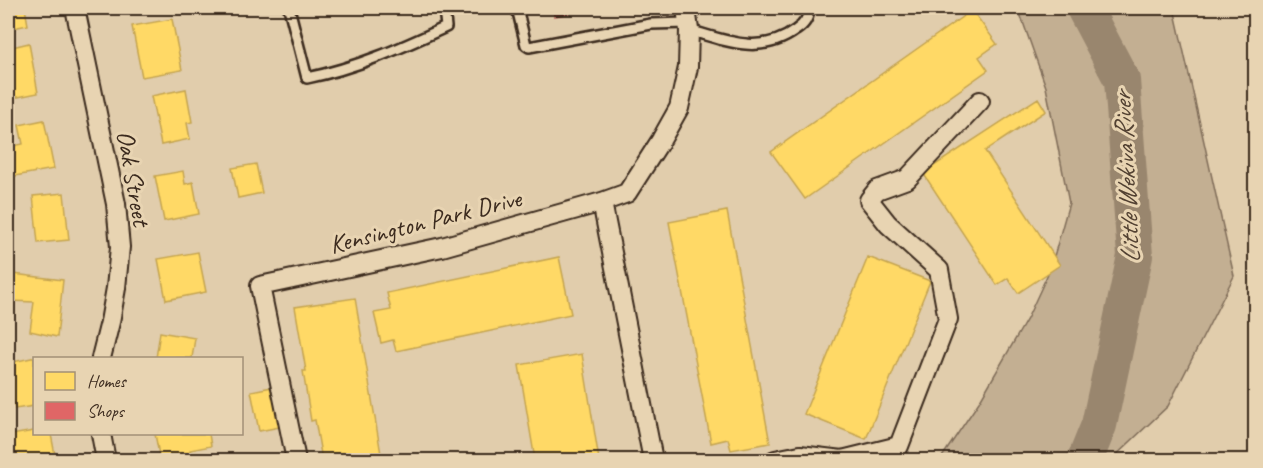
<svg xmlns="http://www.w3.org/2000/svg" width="1263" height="468" font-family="Caveat,sans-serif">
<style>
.green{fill:#c3af92;stroke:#7f6c58;stroke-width:1.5}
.homes{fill:#ffd966;stroke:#c4a450;stroke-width:1.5}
.shops{fill:#e06666;stroke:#ae5450;stroke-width:1.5}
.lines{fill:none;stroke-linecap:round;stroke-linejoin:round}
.river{stroke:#99866e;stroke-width:36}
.service-casing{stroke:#3b2a1e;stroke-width:14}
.minor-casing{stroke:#3b2a1e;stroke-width:22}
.service{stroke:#e8d4b2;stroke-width:9}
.minor{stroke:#e8d4b2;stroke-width:18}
.labels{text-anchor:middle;stroke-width:6;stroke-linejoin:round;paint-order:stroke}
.street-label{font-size:26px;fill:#3b2a1e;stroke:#e8d4b2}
.water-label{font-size:27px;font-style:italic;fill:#524132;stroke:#e8d4b2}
</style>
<rect width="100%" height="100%" fill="#e1cdac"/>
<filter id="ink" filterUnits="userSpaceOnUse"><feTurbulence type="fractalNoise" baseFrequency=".0167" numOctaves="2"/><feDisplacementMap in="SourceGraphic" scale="12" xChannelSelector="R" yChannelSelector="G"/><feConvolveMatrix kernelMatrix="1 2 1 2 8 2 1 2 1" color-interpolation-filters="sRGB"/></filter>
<g filter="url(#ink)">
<path class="green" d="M1018,8h156l60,268 -66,130 -57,54h-171l39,-58 48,-83 24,-52 18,-64 -23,-116z"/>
<path class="homes" d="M8,8h17l3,17 -20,4z
M972,10l25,34 -18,13 9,13 -183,129 -34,-47z
M172,19l10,51 -40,7 -10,-51z
M29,43l9,50 -30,6v-51z
M186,89l6,33 -5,1 3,16 -29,6 -10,-49z
M1038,98l8,13 -61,40 75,114 -42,28 -10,-15 -11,7 -74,-112z
M44,120l10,49 -45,8 -1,-8v-22l15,-3 -4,-19z
M256,164l6,29 -24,5 -6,-30z
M183,171l2,13 8,-2 6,32 -35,7 -9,-45z
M64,193l5,47 -31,3 -5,-47z
M727,211l43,232 -39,7 -3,-11 -17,4 -42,-221z
M198,252l8,40 -40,8 -8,-41z
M559,257l12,57 -175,37 -3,-11 -12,3 -7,-30 17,-3 -4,-17z
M868,257l62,24 -64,158 -62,-25z
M13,274l50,6 -6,57 -27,-6 4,-29 -24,-1z
M355,298l27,162h-60l-7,-40 -4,1 -8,-50h3l-11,-64z
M160,332l35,6 -3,20h-36z
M582,354l17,106h-64l-16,-95z
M36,357v1h-2v48l-19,3 -6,-27 -1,1v-20z
M272,387l8,40 -21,4 -8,-40z
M34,431v3h17l5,26h-40l-5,-25z
M155,434h54l2,12 -21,4 2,10h-32z"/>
<path class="shops" d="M553,8h43l-42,8z"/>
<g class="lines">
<path class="river" d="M1084,8l38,72 13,176 -36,169 -14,35"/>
<defs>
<path id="service" d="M289,8l18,70c49,-10 94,-30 139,-51l-2,-19
M517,8l9,37 3,2 122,-23 37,-1
M689,30c37,11 72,26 107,0 8,-5 13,-13 13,-22"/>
<path id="minor" d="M75,8l41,196 4,43 -4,41 -6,34 -9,36
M602,202l51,258
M101,434l5,26
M296,460l-36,-174 182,-39 160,-45 25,-9 34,-53 18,-32 9,-41 1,-37 -3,-22
M775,460l25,-5 42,5 57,-14 49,-127 -9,-49 -51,-46 -19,-24 8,-10 30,-11 73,-78"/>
</defs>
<use href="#service" class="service-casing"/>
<use href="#minor" class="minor-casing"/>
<use href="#service" class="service"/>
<use href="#minor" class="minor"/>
</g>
</g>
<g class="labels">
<g class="street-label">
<text transform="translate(134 178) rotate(80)" y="9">Oak Street</text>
<text transform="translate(425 221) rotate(-14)" y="9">Kensington Park Drive</text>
</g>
<g class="water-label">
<text transform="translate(1126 178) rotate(-93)" y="9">Little Wekiva River</text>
</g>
</g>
<rect width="1263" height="468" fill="none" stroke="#e8d4b2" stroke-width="30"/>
<rect x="15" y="15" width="1233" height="438" fill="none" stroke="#3b2a1e" stroke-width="2" filter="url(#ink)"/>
<rect x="33" y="357" width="210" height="78" fill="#e8d4b2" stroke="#a39077" stroke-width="1.5"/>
<rect x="45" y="372" width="30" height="18" fill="#ffd966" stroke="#a39077" stroke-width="1.5"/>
<text x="87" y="387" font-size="18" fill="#3b2a1e">Homes</text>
<rect x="45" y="402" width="30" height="18" fill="#e06666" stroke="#a39077" stroke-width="1.5"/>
<text x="87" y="417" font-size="18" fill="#3b2a1e">Shops</text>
</svg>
